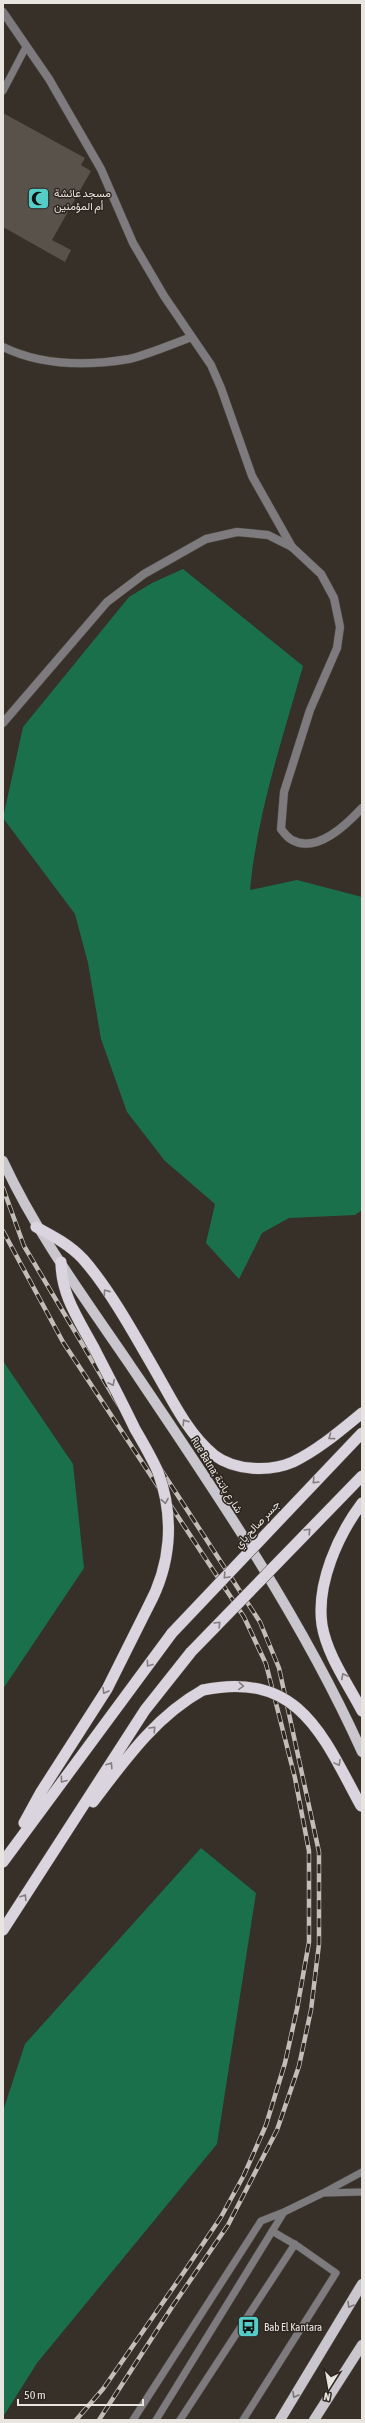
<svg xmlns="http://www.w3.org/2000/svg" width="365" height="2423" font-family="'Asap Condensed',Vazirmatn,sans-serif">
<style>
.forest{fill:#1a704b}
.building{fill:#59524b}
.lines{fill:none;stroke-linecap:round;stroke-linejoin:round}
.service-casing{stroke:#524d46;stroke-width:8}
.minor-casing{stroke:#524d46;stroke-width:9}
.tertiary-casing{stroke:#524d46;stroke-width:9}
.primary-casing{stroke:#524d46;stroke-width:11}
.trunk-casing{stroke:#524d46;stroke-width:12}
.service{stroke:#7e7b7f;stroke-width:7}
.minor{stroke:#7e7b7f;stroke-width:8}
.tertiary{stroke:#7e7b7f;stroke-width:8}
.primary{stroke:#cac6ce;stroke-width:10}
.trunk{stroke:#dad4de;stroke-width:11}
.rail-casing{stroke:#c2bdb9;stroke-width:4.5}
.rail{stroke:#2c261f;stroke-width:3;stroke-dasharray:9;stroke-linecap:butt}
.trunk-bridge-casing{stroke:#524d46;stroke-width:12;stroke-linecap:butt}
.trunk-bridge{stroke:#dad4de;stroke-width:11}
.oneway{stroke:#837d7e}
.oneway2{stroke:#7b7676}
.labels{text-anchor:middle;stroke-width:3;stroke-linejoin:round;paint-order:stroke}
.poi-label{font-size:11px;fill:#e8e4e0;stroke:#2c261f;text-anchor:start}
.street-label{font-size:11px;fill:#e8e4e0;stroke:#2c261f}
</style>
<rect width="100%" height="100%" fill="#363029"/>
<path class="forest" d="M183,569l120,97c-21,74 -46,148 -53,224l47,-10 65,17v313l-7,5 -66,3 -27,15 -23,46 -33,-36 9,-39 -50,-43 -38,-49 -26,-73 -13,-76 -13,-49 -72,-96 20,-91 106,-130 23,-14z
M3,1361l70,103 11,104 -81,121z
M201,1848l55,45 -39,251 -180,219 -34,54v-306l22,-67z"/>
<path class="building" d="M3,113l82,45 -4,7 10,6 -39,69 19,10 -6,12 -62,-35z"/>
<g class="lines">
<defs>
<path id="service" d="M3,91l23,-44
M325,2192l37,-20
M133,2420l128,-199 23,-9
M156,2420l128,-208 39,-19 39,-1
M180,2420l115,-176
M243,2420l93,-147 -37,-26 -27,-16"/>
<path id="minor" d="M3,12l46,67 52,90 32,74 31,53 47,69 10,23 31,88 40,71
M3,347c39,19 84,19 126,12 21,-5 43,-15 63,-22"/>
<path id="tertiary" d="M3,723l104,-121 37,-28 62,-35 31,-7 31,3 24,12 29,27 13,24 6,29 -3,21 -27,62 -26,82 -3,37c3,4 7,9 11,11 25,14 55,-16 70,-32"/>
<path id="primary" d="M3,1161c34,73 80,135 125,201 83,123 173,254 234,390
M280,2420l82,-136
M314,2420l48,-75"/>
<path id="trunk" d="M36,1227c17,9 34,18 47,32 29,33 55,82 77,120 15,27 30,56 54,76 21,16 56,17 79,7 25,-12 47,-31 69,-49
M61,1262c0,33 18,58 33,86
M362,1503c-24,32 -46,81 -40,122 5,30 26,59 40,86
M93,1802c32,-42 63,-86 110,-112
M24,1823l17,-31 66,-103 41,-82
M3,1862l169,-229
M3,1930l142,-220 46,-58"/>
</defs>
<use href="#service" class="service-casing"/>
<use href="#minor" class="minor-casing"/>
<use href="#tertiary" class="tertiary-casing"/>
<use href="#primary" class="primary-casing"/>
<use href="#trunk" class="trunk-casing"/>
<use href="#service" class="service"/>
<use href="#minor" class="minor"/>
<use href="#tertiary" class="tertiary"/>
<use href="#primary" class="primary"/>
<use href="#trunk" class="trunk"/>
<defs>
<path id="rail" d="M3,1188l21,58 91,153 145,223 19,46 40,184v92l-8,66 -12,56 -22,64 -49,95 -56,82 -73,113
M3,1231l60,111 181,275 22,47 29,114 14,73v91l-12,67 -12,54 -19,62 -22,50 -23,42 -37,55 -81,117 -27,31"/>
</defs>
<use href="#rail" class="rail-casing"/>
<use href="#rail" class="rail"/>
<defs>
<path id="trunk-bridge" d="M94,1348c14,27 28,54 41,81 8,14 17,29 23,43 17,46 13,93 -10,135
M172,1633l190,-200
M191,1652l171,-176
M203,1690c96,-20 120,46 158,116"/>
</defs>
<use href="#trunk-bridge" class="trunk-bridge-casing"/>
<use href="#trunk-bridge" class="trunk-bridge"/>
</g>
<defs><path id="oneway-chevron" d="M-2-3.5L2.5 0L-2 3.5" fill="none" stroke-width="1.6" stroke-linecap="round" stroke-linejoin="round"/></defs>
<g class="oneway">
<use href="#oneway-chevron" transform="translate(106 1292) rotate(-125)"/>
<use href="#oneway-chevron" transform="translate(112 1383) rotate(63)"/>
<use href="#oneway-chevron" transform="translate(185 1422) rotate(-123)"/>
<use href="#oneway-chevron" transform="translate(331 1437) rotate(144)"/>
<use href="#oneway-chevron" transform="translate(315 1481) rotate(134)"/>
<use href="#oneway-chevron" transform="translate(165 1501) rotate(80)"/>
<use href="#oneway-chevron" transform="translate(308 1531) rotate(-46)"/>
<use href="#oneway-chevron" transform="translate(226 1576) rotate(133)"/>
<use href="#oneway-chevron" transform="translate(218 1624) rotate(-46)"/>
<use href="#oneway-chevron" transform="translate(149 1664) rotate(126)"/>
<use href="#oneway-chevron" transform="translate(344 1676) rotate(-117)"/>
<use href="#oneway-chevron" transform="translate(241 1686) rotate(4)"/>
<use href="#oneway-chevron" transform="translate(105 1691) rotate(121)"/>
<use href="#oneway-chevron" transform="translate(153 1729) rotate(-47)"/>
<use href="#oneway-chevron" transform="translate(338 1763) rotate(62)"/>
<use href="#oneway-chevron" transform="translate(110 1765) rotate(-57)"/>
<use href="#oneway-chevron" transform="translate(63 1780) rotate(127)"/>
<use href="#oneway-chevron" transform="translate(24 1897) rotate(-58)"/>
</g>
<g class="oneway2">
<use href="#oneway-chevron" transform="translate(350 2305) rotate(121)"/>
<use href="#oneway-chevron" transform="translate(295 2395) rotate(121)"/>
</g>
<defs>
<symbol id="mosque-square" viewBox="-11 -11 22 22"><rect x="-9" y="-9" width="18" height="18" rx="4" fill="#54cdc7" stroke="#2c261f"/><path d="M3.5-4.9A6 6 0 1 0 3.5 4.9A5 5 0 1 1 3.5-4.9Z" fill="#111"/></symbol>
<symbol id="bus-square" viewBox="-11 -11 22 22"><rect x="-9" y="-9" width="18" height="18" rx="4" fill="#54cdc7" stroke="#2c261f"/><path d="M-5-6H5V4H4V6H2V4H-2V6H-4V4H-5ZM-3.5-4V0h7V-4ZM-3.5 1.2v1.5H-2V1.2ZM2 1.2v1.5H3.5V1.2Z" fill="#111"/></symbol>
</defs>
<g fill-rule="evenodd">
<use href="#mosque-square" x="26" y="186" width="25" height="25"/>
<use href="#bus-square" x="236" y="2314" width="25" height="25"/>
</g>
<g class="labels">
<g class="poi-label">
<text x="54" y="197">مسجد عائشة<tspan x="54" dy="13">أم المؤمنين</tspan></text>
<text x="264" y="2331">Bab El Kantara</text>
</g>
<g class="street-label">
<text transform="translate(217 1475) rotate(58)" y="4">Rue Batna; شارع باتنة</text>
<text transform="translate(257 1524) rotate(-47)" y="4">جسر صالح باي</text>
</g>
</g>
<rect width="365" height="2423" fill="none" stroke="#e8e4e0" stroke-width="8"/>
<g transform="translate(329 2387) rotate(191)" stroke="#2c261f" stroke-width="3" paint-order="stroke">
<path d="M0-3L7 15L0 10L-7 15Z" fill="#e8e4e0"/>
<text y="-6" font-size="11" font-weight="bold" text-anchor="middle" fill="#e8e4e0">N</text>
</g>
<path d="M18 2399v6h125v-6" fill="none" stroke="#e8e4e0" stroke-width="2"/>
<text x="24" y="2399" font-size="12" fill="#e8e4e0" stroke="#2c261f" stroke-width="3" paint-order="stroke">50 m</text>
</svg>
